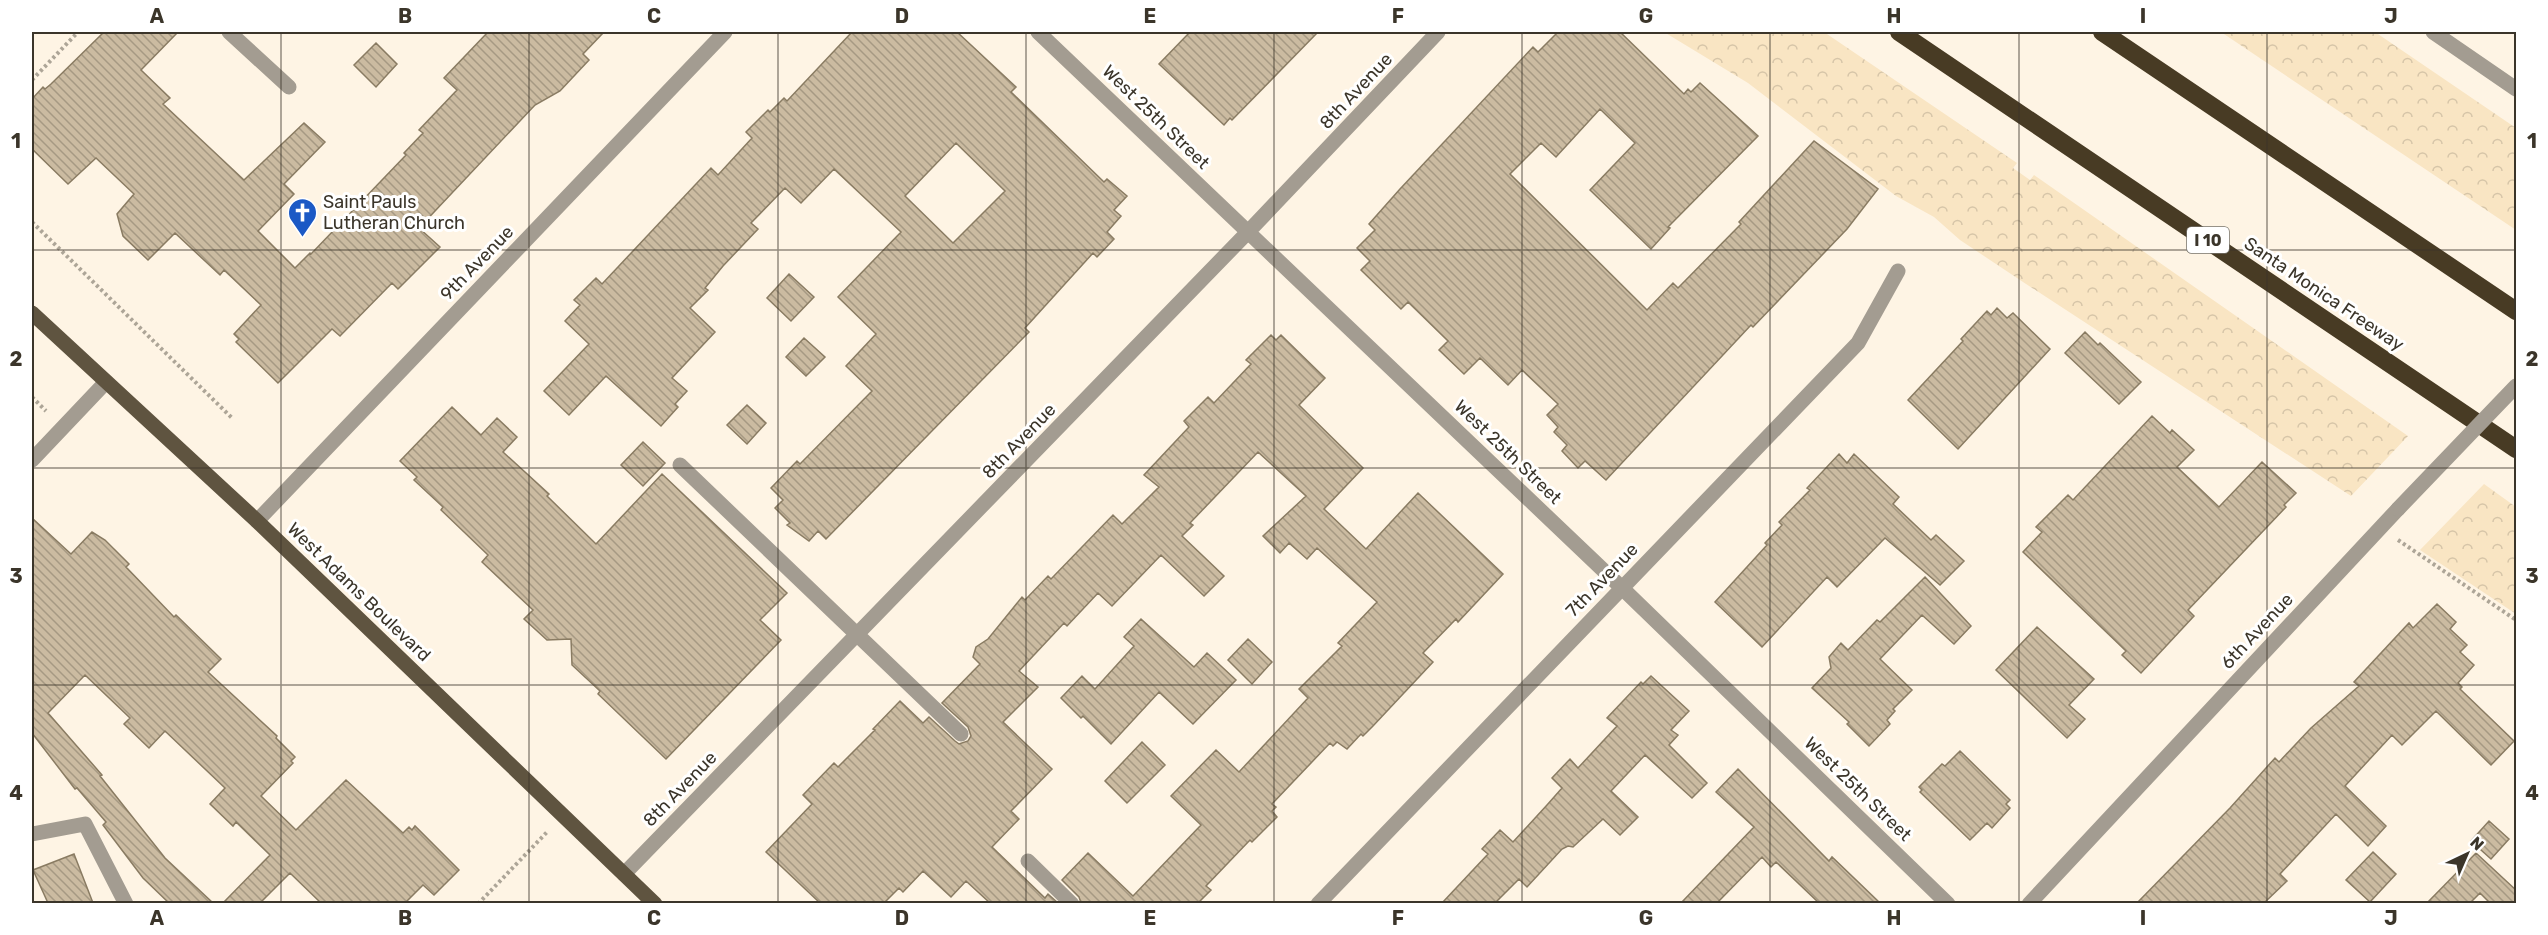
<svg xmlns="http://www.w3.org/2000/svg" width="2548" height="935" font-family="Rubik,sans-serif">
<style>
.forest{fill:url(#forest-crowns)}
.building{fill:url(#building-back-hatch);stroke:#897b62;stroke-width:1.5;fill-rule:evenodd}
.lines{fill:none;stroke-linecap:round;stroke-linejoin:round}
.path{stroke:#ada597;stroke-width:4;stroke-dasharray:3 3;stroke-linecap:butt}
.minor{stroke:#a39c91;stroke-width:15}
.major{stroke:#5f5440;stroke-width:15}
.highway{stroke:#483b24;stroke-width:18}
.minor-bridge{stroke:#a39c91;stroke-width:15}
.grid{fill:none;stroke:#3b352a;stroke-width:1.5;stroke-opacity:0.55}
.labels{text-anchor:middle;stroke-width:6;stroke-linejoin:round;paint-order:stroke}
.shield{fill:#fff;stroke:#76726a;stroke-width:1.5}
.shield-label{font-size:16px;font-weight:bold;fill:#3b352a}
.street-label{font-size:18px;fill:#3b352a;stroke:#fff}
.poi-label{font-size:18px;fill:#3b352a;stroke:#fff;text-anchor:start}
.neatline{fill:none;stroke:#3b352a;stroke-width:2}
.grid-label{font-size:20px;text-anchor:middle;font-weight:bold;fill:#3b352a}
</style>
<defs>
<pattern id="forest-crowns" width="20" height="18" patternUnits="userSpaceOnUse" patternTransform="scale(1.5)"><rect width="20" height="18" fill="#f9e5c3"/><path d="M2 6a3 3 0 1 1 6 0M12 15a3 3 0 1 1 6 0" fill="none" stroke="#d6c5a8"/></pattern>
<pattern id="building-back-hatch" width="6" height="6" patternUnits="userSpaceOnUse" patternTransform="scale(1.5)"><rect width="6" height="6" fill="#cbbba1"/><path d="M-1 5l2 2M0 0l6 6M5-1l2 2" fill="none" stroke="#a69983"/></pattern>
</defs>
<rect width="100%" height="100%" fill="#fef4e4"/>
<path class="forest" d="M1664,32h160l193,131 -4,5 17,12 4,-5 374,261 -57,60 -331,-216 -60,-40 -26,-23 -38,-21 -148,-113z
M2221,32h154l141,96v102z
M2484,484l32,23v107l-96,-64z"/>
<path class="building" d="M104,32h74l-37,38 29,28 -7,6 81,76 60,-57 21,19 -41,42 10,10 -36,37 37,37 15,-15 1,1 95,-99 -2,-2 19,-20 -4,-3 38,-40 -13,-12 44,-46h116l-21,22 6,6 -29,31 -25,14 -116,123 21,19 -42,42 -6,-6 -52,53 -8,-7 -54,54 -42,-41 3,-3 -5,-5 27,-29 -37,-35 -4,5 -45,-42 -27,27 -25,-24 -6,-22 17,-20 -38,-36 -28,26 -36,-35v-50l11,-12 2,2 6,-5z
M852,32h105l59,55 -5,5 93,90 3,-3 20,17 -13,14 7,6 -14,16 7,7 -17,18 -4,-4 -68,75 4,4 -203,207 -8,-8 -9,10 -22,-16 3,-2 -15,-15 8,-8 -12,-12 26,-27 3,3 72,-73 -26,-25 30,-32 -38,-37 63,-65 -67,-63 -33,34 -16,-15 -34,35 7,6 -35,37 -18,22 3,2 -18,18 25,24 -43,46 15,13 -12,13 3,3 -17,19 -55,-50 -37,39 -25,-24 45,-47 -24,-23 15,-16 -6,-5 22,-22 6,6 109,-116 7,7 34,-37 -6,-6 22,-22 2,2 14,-14 3,3zM956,143l49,48 -52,52 -48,-47z
M1190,32h128l-86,88 -2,-2 -6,7 -65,-61z
M1558,32h62l64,62 4,-5 3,3 9,-9 58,53 -90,91 2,1 -19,21 -61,-59 45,-47 -35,-34 -44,48 -15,-14 -31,31 137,136 26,-27 5,5 63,-64 -2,-2 75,-81 64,48 -31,40 -94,98 -2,-2 -145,155 -21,-19 -7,7 -16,-17 5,-6 -13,-13 4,-5 -11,-12 11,-11 -36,-34 -14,15 -28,-27 -16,16 -25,-24 9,-9 -40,-39 -7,7 -40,-39 9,-9 -13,-13 18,-18 -6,-6 31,-35 133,-142 5,5z
M376,43l21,21 -21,23 -22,-22z
M789,274l25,23 -23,24 -24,-23z
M1997,308l10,10 6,-5 37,36 -92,100 -50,-49 55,-59 -2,-2 26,-28 4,4z
M2085,332l13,13 2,-2 41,39 -22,22 -54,-51z
M1271,335l5,5 5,-5 44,43 -26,27 64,63 -39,41 42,40 52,-56 85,81 -45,48 -2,-3 -33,34 10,9 -60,64 -10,10 -2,-2 -14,15 -10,-7 -4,4 -3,-3 -58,61 4,3 -4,4 5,6 -25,25 -2,-2 -44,46 5,4 -13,13h-117l-2,-6 -17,-17 26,-27 45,43 68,-71 -30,-29 45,-46 23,22 69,-74 -9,-9 43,-43 -4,-3 39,-41 -60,-54 -10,11 -18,-16 -9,10 -17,-17 43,-40 -48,-44 -68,71 3,2 -11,11 42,40 -20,20 -43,-41 -49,51 -14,-13 -31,33 -3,-3 -45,48 19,16 -35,35 49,47 -41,42 8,8 -27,28 53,51 3,-4 10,9h-68l-24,-22 -15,16 -28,-26 -20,21 -4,-4 -15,15h-64l-54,-51 46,-48 -9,-9 31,-32 4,4 37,-37 -2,-1 27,-28 23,22 6,-6 26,24 4,3 9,-3 3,-5 -3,-9 -26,-24 38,-39 -7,-7 3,-10 12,-8 34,-42 3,3 23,-24 3,3 62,-64 9,9 37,-37 -15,-12 45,-48 -5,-6 24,-24 6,6 37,-39 -5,-4z
M804,338l21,19 -19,19 -20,-19z
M747,405l19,18 -19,21 -20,-19z
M452,407l29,28 16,-17 20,19 -14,15 46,42 -2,2 49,48 66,-70 125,119 -27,27 21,20 -115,119 -68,-65 2,-3 -28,-26 -1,-26 -24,1 -23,-21 9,-9 -51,-48 6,-7 -47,-45 2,-3 -29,-27 3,-3 -17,-16z
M2152,416l18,17 2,-3 22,20 -17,17 42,40 43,-45 34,31 -12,12 2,2 -98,103 6,6 -53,57 -19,-18 4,-4 -103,-99 19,-20 -6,-5 32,-32 5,5z
M643,442l22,21 -22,23 -22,-21z
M1839,454l8,9 7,-9 45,43 -6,7 38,36 5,-5 28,26 -24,24 -55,-47 -48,49 -10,-10 -65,70 -47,-45 52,-57 -2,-2 17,-18 -3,-3 31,-32 -3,-2z
M32,518l39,36 21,-22 13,8 24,24 -3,3 48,50 2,-2 45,44 -13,13 69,64 -1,2 19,19 -4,4 2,2 -32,33 35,34 50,-50 57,53 6,-6 3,3 3,-4 44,44 -25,25 -11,-10 -18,18h-84l-31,-30 -30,30h-37l47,-48 -34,-33 -3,4 -23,-22 15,-16 -60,-57 -16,17 -25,-24 6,-6 -45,-43 -37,38 54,62 -2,1 65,82 48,45h-44l-26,-25 -40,-53 3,-3 -29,-34 -2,1 -43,-56z
M1925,577l46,49 -17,18 -32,-29 -42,44 32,31 -19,19 2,2 -8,9 3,4 -21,22 -22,-22 2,-2 -37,-34 19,-20 -2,-11 12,-14 7,7 29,-30 3,2z
M2437,604l19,18 -6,7 17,16 -7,7 14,13 -16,18 4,4 -2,2 54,52 -23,24 -55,-54 -34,34 -10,-10 -47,51 41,40 -18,20 -32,-32 -56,60 7,7 -23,22h-127l93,-95 45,-50 4,4 32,-34 48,-42 -5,-4 55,-59 4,5z
M1141,619l53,48 13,-14 29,27 -43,44 -34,-32 -48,52 -28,-28 -2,2 -20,-20 21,-22 13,13 39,-43 -10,-9z
M2037,627l57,52 -25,26 16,14 -18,19 -71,-68z
M1248,639l24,23 -20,22 -24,-24z
M1651,676l38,35 -18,19 7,5 -9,10 38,38 -15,15 -47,-43 -34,36 27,26 -18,18 -17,-16 -30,28 -5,-1 -6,3 -35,38 -8,-8 -24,24h-53l46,-49 -6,-5 18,-19 13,12 34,-37 15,-17 -10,-10 18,-19 8,9 39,-42 -10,-8 34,-36 2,2z
M1142,742l23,23 -38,38 -22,-22z
M1960,751l50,49 -4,4 4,4 -18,20 -5,-5 -17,17 -50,-48 2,-2 -3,-3 23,-23 3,2z
M1738,769l91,92 3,-4 48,46h-61l-43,-41 -5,5 -9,-10 -45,46h-36l73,-76 -38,-35z
M2489,821l20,18 -18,20 -20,-18z
M2373,852l23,22 -26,28 -24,-22z
M2476,853l41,38v12h-27l-10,-10 -10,10h-43z
M74,854l19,49h-45l-15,-33z"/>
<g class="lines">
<path class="path" d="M32,80l46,-48
M32,222l200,196
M32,397l14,14
M2398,540l118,80
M478,904l70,-73"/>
<path class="minor" d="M229,32l60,55
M1038,32l584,556 326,316
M2433,32l83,57
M32,460l74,-78
M680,465l281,269
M257,521l468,-489
M32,834l53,-10 41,80
M1028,861l44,43
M624,874l624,-642 190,-200
M1318,904l540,-561 40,-72
M2029,904l369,-395"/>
<path class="major" d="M32,313l225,208 398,383"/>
<path class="highway" d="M1899,32l617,417
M2102,32l414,279"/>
<path class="minor-bridge" d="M2398,509l118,-123"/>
</g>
<path class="grid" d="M281,32v872M529,32v872M778,32v872M1026,32v872M1274,32v872M1522,32v872M1770,32v872M2019,32v872M2267,32v872M32,250h2484M32,468h2484M32,685h2484"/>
<defs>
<symbol id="church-pin" viewBox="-11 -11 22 30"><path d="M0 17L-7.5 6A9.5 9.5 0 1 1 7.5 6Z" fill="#1b59c5" stroke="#fff"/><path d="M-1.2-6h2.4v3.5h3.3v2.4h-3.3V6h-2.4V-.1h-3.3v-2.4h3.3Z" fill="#fff"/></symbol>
</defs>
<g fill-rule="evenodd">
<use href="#church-pin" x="286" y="196" width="33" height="45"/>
</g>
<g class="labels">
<rect class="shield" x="2187" y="227" width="42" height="26" rx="4.5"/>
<g class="shield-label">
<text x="2208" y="246">I 10</text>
</g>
<g class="street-label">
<text transform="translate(1356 91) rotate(-47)" y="6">8th Avenue</text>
<text transform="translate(1156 117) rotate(44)" y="6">West 25th Street</text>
<text transform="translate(477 263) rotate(-46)" y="6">9th Avenue</text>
<text transform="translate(2324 294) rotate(34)" y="6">Santa Monica Freeway</text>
<text transform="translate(1019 441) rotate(-46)" y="6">8th Avenue</text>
<text transform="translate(1508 452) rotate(44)" y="6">West 25th Street</text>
<text transform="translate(1602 580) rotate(-46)" y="6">7th Avenue</text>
<text transform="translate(359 592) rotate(44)" y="6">West Adams Boulevard</text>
<text transform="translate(2257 631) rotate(-47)" y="6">6th Avenue</text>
<text transform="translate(680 789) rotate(-46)" y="6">8th Avenue</text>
<text transform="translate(1858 789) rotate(44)" y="6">West 25th Street</text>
</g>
<g class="poi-label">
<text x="323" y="208">Saint Pauls<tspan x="323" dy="21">Lutheran Church</tspan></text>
</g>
</g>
<rect width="2548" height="935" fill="none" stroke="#ffffff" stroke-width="66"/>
<g transform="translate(2467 854) rotate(44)" stroke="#ffffff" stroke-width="4.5" paint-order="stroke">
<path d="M0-4.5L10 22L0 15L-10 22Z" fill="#3b352a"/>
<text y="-9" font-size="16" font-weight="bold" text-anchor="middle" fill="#3b352a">N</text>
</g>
<rect x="33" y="33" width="2482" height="869" class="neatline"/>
<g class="grid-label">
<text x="157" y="23">A</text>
<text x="405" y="23">B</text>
<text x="654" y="23">C</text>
<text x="902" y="23">D</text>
<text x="1150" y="23">E</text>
<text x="1398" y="23">F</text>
<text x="1646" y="23">G</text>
<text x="1894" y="23">H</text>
<text x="2143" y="23">I</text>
<text x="2391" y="23">J</text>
<text x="16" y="148">1</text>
<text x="2532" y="148">1</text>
<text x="16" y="366">2</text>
<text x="2532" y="366">2</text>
<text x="16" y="583">3</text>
<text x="2532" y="583">3</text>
<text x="16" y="800">4</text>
<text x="2532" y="800">4</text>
<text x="157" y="925">A</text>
<text x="405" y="925">B</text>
<text x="654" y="925">C</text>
<text x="902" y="925">D</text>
<text x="1150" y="925">E</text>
<text x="1398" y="925">F</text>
<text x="1646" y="925">G</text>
<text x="1894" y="925">H</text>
<text x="2143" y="925">I</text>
<text x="2391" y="925">J</text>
</g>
</svg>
